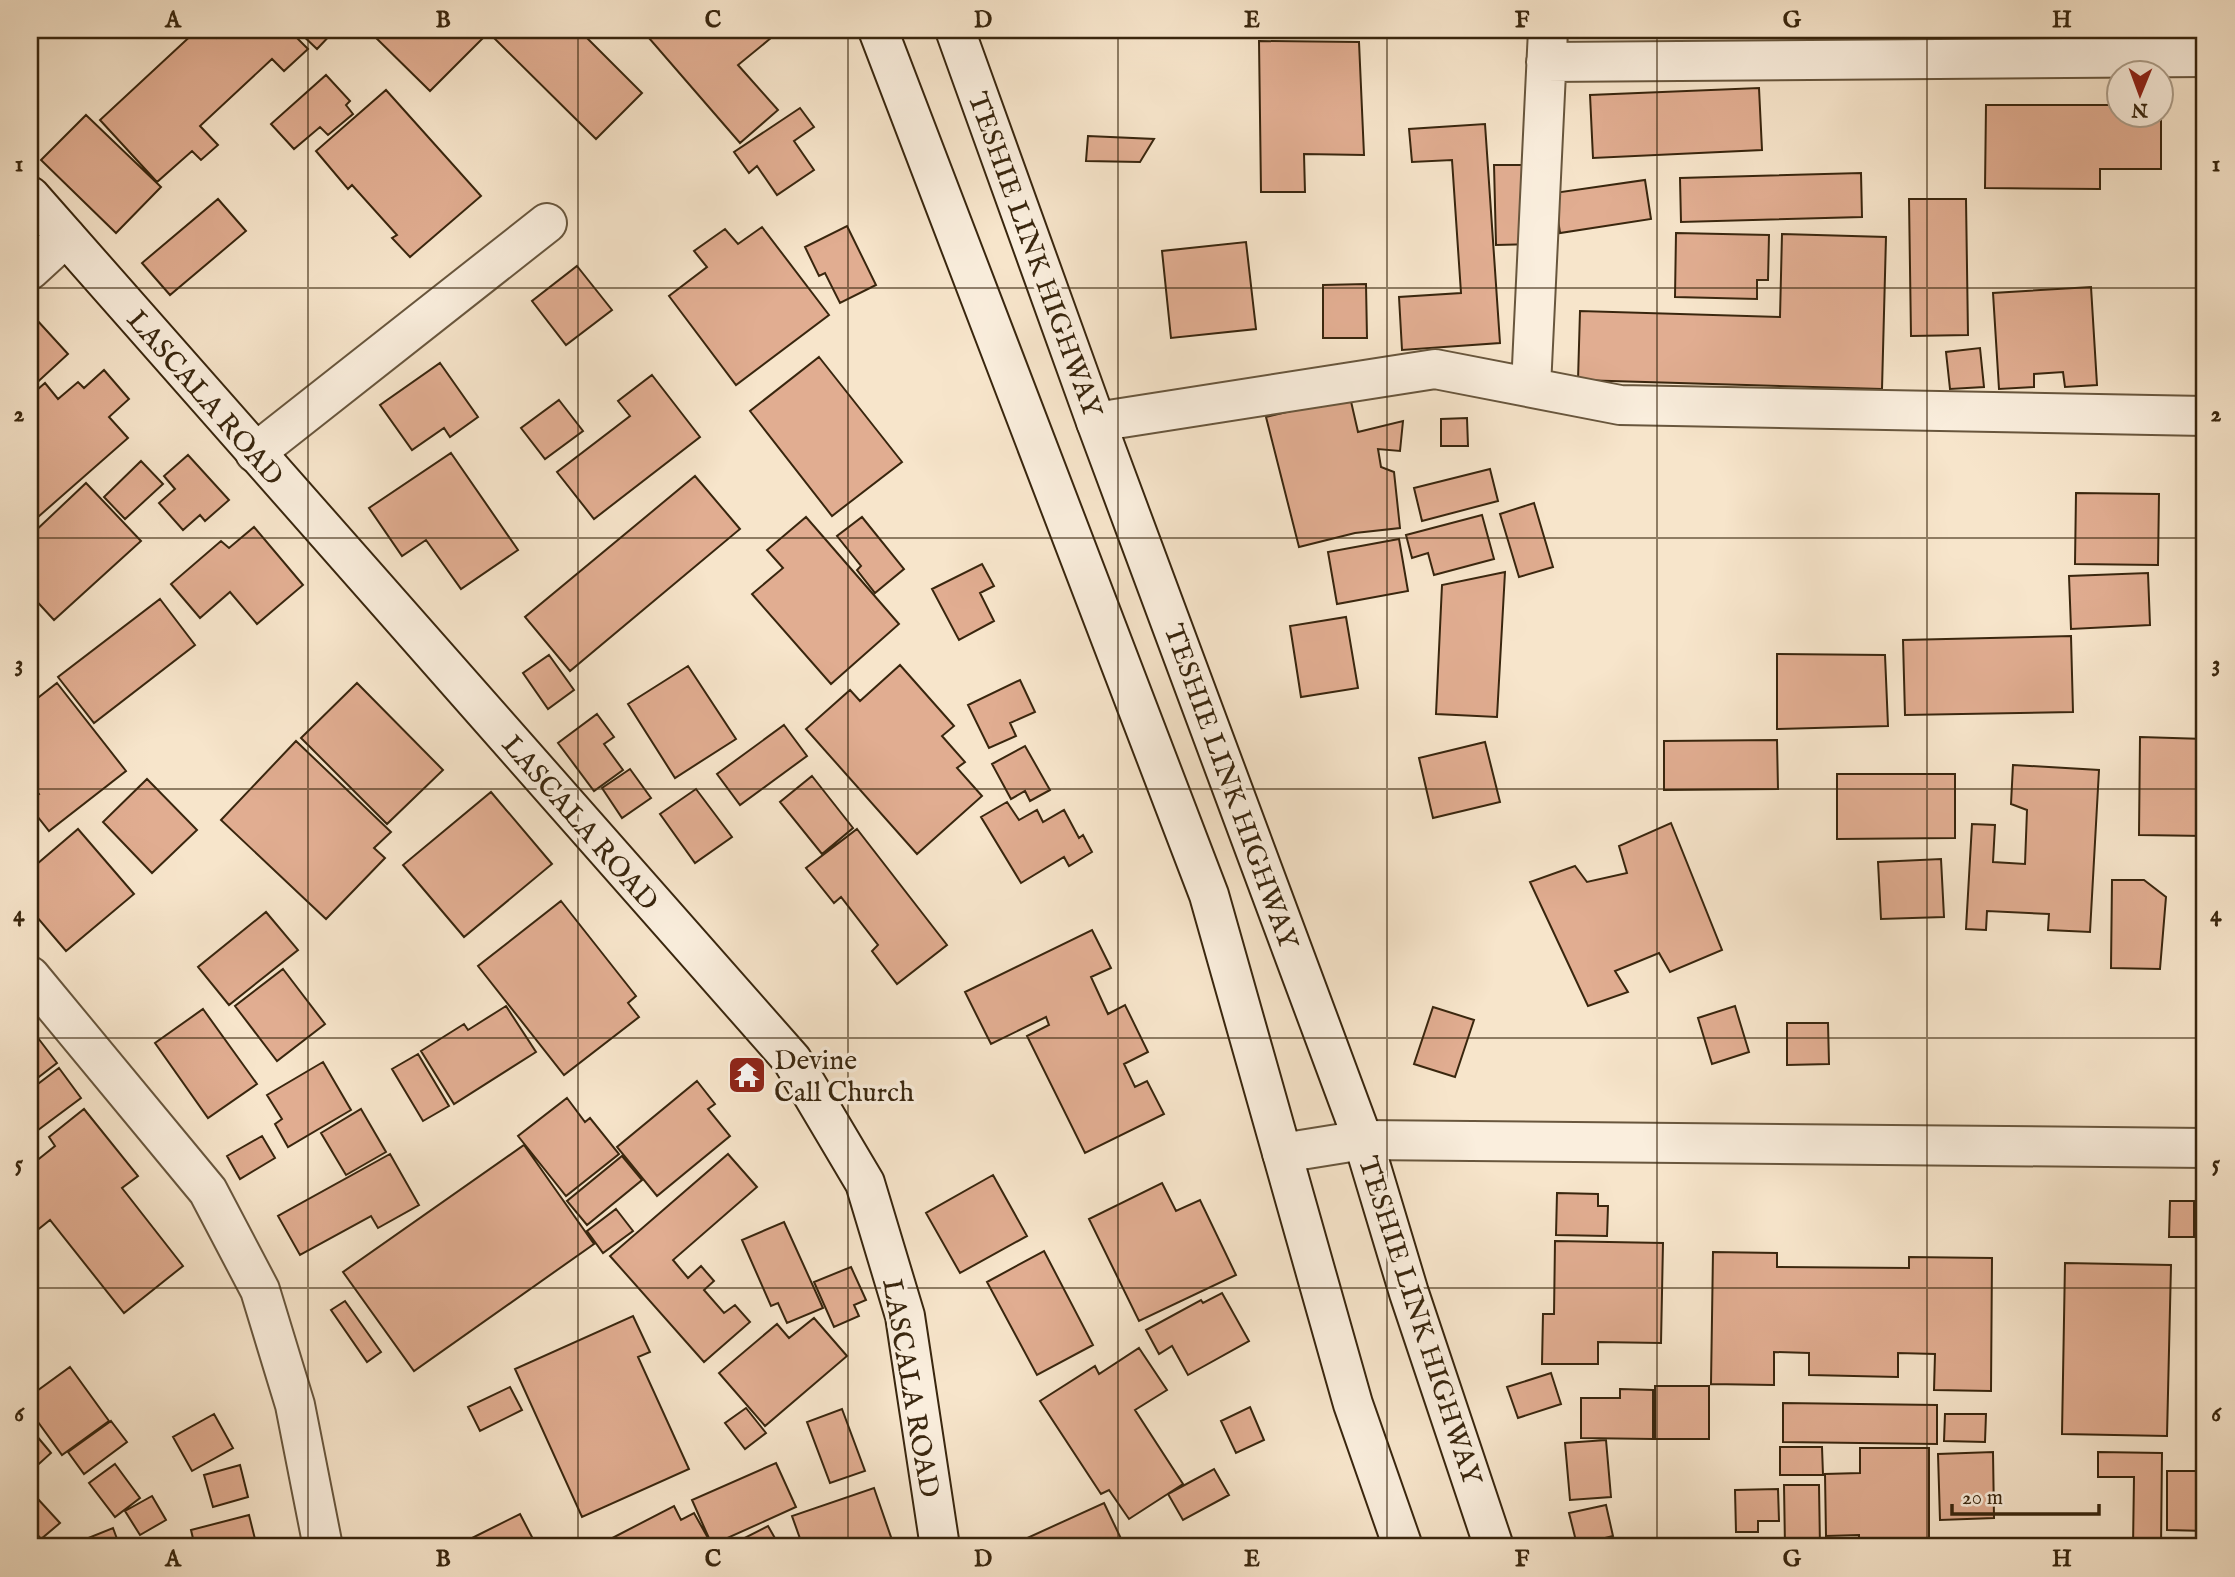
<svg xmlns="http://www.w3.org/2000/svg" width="2235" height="1577" font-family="'IM FELL English',serif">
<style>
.building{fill:#e1ad91;stroke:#39260e;stroke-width:2}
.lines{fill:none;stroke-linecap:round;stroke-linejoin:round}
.street-casing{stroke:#68563d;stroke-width:42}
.secondary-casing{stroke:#39260e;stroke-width:42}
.street{stroke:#faeedd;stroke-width:38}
.secondary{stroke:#faeedd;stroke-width:38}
.grid{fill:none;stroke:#39260e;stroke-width:2;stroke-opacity:0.55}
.labels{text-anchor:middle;stroke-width:7;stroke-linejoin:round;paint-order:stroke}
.street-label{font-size:28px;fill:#39260e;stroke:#faeedd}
.poi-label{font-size:28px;fill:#39260e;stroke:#faeedd;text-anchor:start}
.neatline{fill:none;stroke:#39260e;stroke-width:2.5}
.grid-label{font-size:23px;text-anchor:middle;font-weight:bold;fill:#39260e}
</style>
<rect width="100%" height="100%" fill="#f7e5cb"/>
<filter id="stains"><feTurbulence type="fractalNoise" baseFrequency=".00286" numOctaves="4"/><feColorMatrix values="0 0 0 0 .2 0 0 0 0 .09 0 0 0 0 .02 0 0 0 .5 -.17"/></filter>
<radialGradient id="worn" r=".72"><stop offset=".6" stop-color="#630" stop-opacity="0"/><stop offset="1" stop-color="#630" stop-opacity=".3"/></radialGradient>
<path class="building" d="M197,30h12l8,8 9,-8h63l19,19 -24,22 -12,-12 -72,67 18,19 -17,15 -9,-9 -35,31 -57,-62z
M297,30h38l-18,19z
M368,30h123l-61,61z
M496,30h83l63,63 -46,46 -105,-104z
M642,30h122l7,8 -33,27 40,45 -38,33z
M1341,30h36l-35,6z
M1259,41l100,1 5,113 -60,-1 1,38h-44z
M326,75l24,26 -4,4 7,9 -25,21 -8,-8 -26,22 -23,-25z
M1759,88l3,62 -169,8 -3,-63z
M386,90l95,106 -71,61 -18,-19 5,-3 -45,-50 -4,4 -32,-38z
M1986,105h134v11h41v53h-61v20l-115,-1z
M800,108l14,19 -20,14 20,29 -37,25 -20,-29 -8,7 -15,-21z
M86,115l75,72 -45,46 -75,-73z
M1485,124l15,219 -98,7 -3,-53 62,-4 -9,-133 -40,2 -3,-33z
M1088,136l66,3 -14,23 -54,-1z
M1494,165h36l1,79 -35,1z
M1861,173l1,44 -181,5 -1,-44z
M1645,180l6,39 -91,14 -6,-40z
M218,199l28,32 -76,64 -28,-32z
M1909,199h57l2,136 -57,1z
M847,226l29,59 -36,18 -15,-30 -6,3 -14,-29z
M762,227l67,88 -93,70 -67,-89 38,-29 -13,-16 31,-22 13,15z
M1676,233l93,2 -1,45h-11v19l-82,-2z
M1782,234l104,3 -4,152 -304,-9 2,-69 200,6z
M1246,242l10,87 -85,9 -9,-87z
M577,266l35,44 -46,35 -34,-44z
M1366,284l1,54h-44v-53z
M2091,287l6,98 -32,2 -2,-15 -29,2v13l-35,2 -6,-96z
M36,319l32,35 -38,35v-64z
M1980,348l4,39 -34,2 -4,-37z
M819,357l83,105 -70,54 -82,-105z
M440,363l38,54 -28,20 -6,-9 -32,22 -32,-45z
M104,370l25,29 -20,18 19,21 -98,86v-128l15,-13 13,16 20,-17 6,6z
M652,375l48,62 -106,82 -37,-47 73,-56 -12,-15z
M1350,397l8,35 45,-11 -3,30 -22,-2 3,18 13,5 6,56 -45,5 -56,14 -33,-130z
M559,400l24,31 -38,28 -24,-31z
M1467,418l1,28h-27v-27z
M451,453l67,97 -57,39 -35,-49 -24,16 -33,-48z
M188,455l41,45 -24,21 -5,-6 -17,15 -24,-27 16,-14 -11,-13z
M141,461l22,23 -38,35 -21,-22z
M1490,469l8,32 -76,20 -8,-33z
M695,476l45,53 -170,142 -45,-54z
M86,483l55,58 -87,79 -24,-26v-58z
M2076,493l83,1 -1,71 -83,-1z
M1534,503l19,64 -34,10 -19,-63z
M1482,515l12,44 -60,16 -6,-22 -16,5 -6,-23z
M806,517l93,107 -68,60 -79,-90 31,-26 -16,-18z
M862,517l42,52 -29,24 -18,-23 4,-4 -24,-30z
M254,527l49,58 -46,39 -27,-32 -30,26 -29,-34 50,-43 8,7z
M1399,539l9,52 -71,13 -9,-52z
M982,564l12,22 -14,7 14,28 -35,19 -27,-51z
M1505,572l-8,145 -61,-3 6,-129z
M2148,573l2,52 -79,4 -2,-53z
M160,599l35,46 -101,78 -36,-46z
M1346,617l12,71 -57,9 -11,-71z
M2071,636l2,76 -168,3 -2,-75z
M1777,654l108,1 3,71 -111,3z
M549,655l25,35 -26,19 -25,-36z
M900,665l54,61 -12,10 23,26 -8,6 25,28 -65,58 -111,-125 44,-39 10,11z
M688,666l48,73 -61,39 -47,-74z
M1020,680l15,32 -25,11 6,13 -27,12 -21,-43z
M57,683l69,88 -77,60 -19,-24v-6l9,-7 -9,-12v-78z
M357,683l86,87 -56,54 -86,-86z
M597,714l17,23 -10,7 19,26 -29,21 -36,-48z
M784,725l23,31 -67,49 -23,-31z
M2140,737l65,2v97l-66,-1z
M1777,740l1,49 -114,1v-49z
M296,741l95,91 -17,16 11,10 -59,61 -105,-99z
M1485,742l15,60 -67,16 -14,-60z
M1025,746l25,44 -20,11 -5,-10 -14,8 -19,-35z
M2013,765l86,5 -9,162 -42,-2 1,-16 -62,-3 -1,19 -20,-1 6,-105 23,1 -2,37 32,2 2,-54 -16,-6z
M630,769l21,29 -29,20 -20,-30z
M1837,774h118v64l-118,1z
M812,776l41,52 -31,26 -42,-52z
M147,779l50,51 -45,43 -49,-51z
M696,789l36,48 -37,26 -35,-49z
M491,792l61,72 -88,73 -61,-72z
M1007,802l12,18 18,-10 6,12 21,-12 15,28 4,-3 9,17 -23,14 -5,-9 -43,26 -40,-66z
M1671,823l51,127 -52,22 -11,-19 -44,18 13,21 -40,14 -58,-124 45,-16 12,16 40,-9 -8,-27z
M78,829l56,65 -68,57 -36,-42v-39z
M857,829l90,116 -50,39 -25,-33 6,-6 -37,-48 -7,6 -28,-35z
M1941,859l3,58 -63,2 -3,-57z
M2112,880h32l22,17 -6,72 -49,-1z
M561,901l75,95 -8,7 11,14 -75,58 -86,-109z
M266,912l32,38 -69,55 -31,-38z
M2202,915h3v85h-4z
M1092,930l19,38 -20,9 17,37 17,-9 23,47 -24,12 11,23 12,-6 17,33 -79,39 -58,-117 22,-11 -3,-8 -55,27 -26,-52z
M283,969l42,55 -48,37 -42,-55z
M506,1006l30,46 -82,52 -33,-53 43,-27 4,6z
M1735,1006l14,46 -37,12 -14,-46z
M1433,1007l41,13 -19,57 -41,-13z
M203,1009l54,75 -49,34 -53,-75z
M1787,1023h41l1,41 -42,1z
M38,1038l19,25 -26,20 -1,-38z
M418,1054l31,52 -26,15 -31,-52z
M323,1062l28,48 -63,37 -13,-23 7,-5 -15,-24z
M59,1068l22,30 -51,38v-46z
M697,1081l18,23 -7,5 22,27 -73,60 -40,-49z
M567,1098l18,24 5,-4 29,36 -53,42 -48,-60z
M84,1109l54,67 -16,12 61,78 -59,47 -74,-93 -20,16v-70l25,-20 -6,-9z
M361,1109l25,43 -40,23 -25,-42z
M262,1136l13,22 -35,21 -13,-23z
M524,1145l70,99 -180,127 -71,-99z
M390,1154l29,51 -41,23 -7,-12 -71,39 -22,-39z
M728,1154l29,33 -84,73 15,18 13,-12 13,15 -10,9 20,23 11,-8 15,17 -46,40 -94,-106z
M622,1156l20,24 -55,45 -20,-24z
M993,1175l34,61 -67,37 -34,-60z
M1162,1183l14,28 24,-11 36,75 -97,46 -50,-102z
M1557,1193l41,1v12h10l-1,30 -51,-1z
M2170,1201h24v36h-25z
M2200,1203h5v34h-5z
M616,1209l17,22 -30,22 -16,-22z
M784,1222l39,86 -36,15 -9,-20 -7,3 -29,-66z
M1555,1241l108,2 -2,100 -63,-1v22h-56l1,-50h11z
M1044,1251l49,94 -56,30 -50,-93z
M1713,1252l64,1v14l132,1v-11l83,1 -1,133 -57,-1 1,-36 -37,-1v24l-89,-2v-22l-35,-1v33l-63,-1z
M2065,1263l106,2 -4,171 -105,-2z
M851,1267l15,33 -12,5 5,11 -25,11 -20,-45z
M1222,1293l27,48 -61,34 -16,-29 -13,8 -13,-24 55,-30 2,3z
M345,1301l36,51 -14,10 -36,-52z
M633,1316l17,36 -12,5 51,112 -107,48 -67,-148z
M814,1318l33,38 -82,70 -46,-53 58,-49 12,14z
M1139,1348l28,42 -32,20 48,74 -54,35 -20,-29 -8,4 -61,-93 55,-35 4,8z
M70,1367l39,54 -47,34 -32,-44v-15z
M1551,1373l10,31 -43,14 -11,-31z
M1655,1386h54v53h-54z
M510,1387l12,23 -42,21 -12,-24z
M1620,1389l33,1v49l-72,-1v-40h39z
M1783,1403l154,2v39l-154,-2z
M1250,1407l14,33 -28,13 -15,-32z
M746,1408l20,25 -21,16 -20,-26z
M842,1409l23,62 -35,12 -23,-61z
M214,1414l19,34 -41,23 -19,-34z
M1945,1414h41l-1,28 -41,-1z
M111,1421l16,21 -43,32 -16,-22z
M30,1428l21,25 -21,19z
M1606,1440l5,57 -41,3 -5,-57z
M1780,1447h42l1,28h-43z
M1860,1448h69v93l-70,1v-7l-33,1 -1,-62 35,-1z
M1993,1452l1,66 -54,2 -2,-66z
M2098,1452l64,1 -1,94h-28l1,-70h-36z
M776,1463l20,44 -84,38 -20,-45z
M115,1464l25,34 -25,19 -26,-34z
M240,1465l8,32 -35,10 -9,-32z
M1214,1469l15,26 -46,25 -15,-26z
M2167,1471h38v60l-38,-1z
M1784,1485h35l1,62h-35z
M874,1488l18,52 -20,7h-69l-11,-31z
M1778,1489l1,32h-21v11h-22l-1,-42z
M152,1496l14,24 -26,15 -15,-24z
M37,1498l23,25 -19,16 -11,-13v-22z
M1104,1503l21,44h-97l-3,-8z
M1606,1505l7,31 -36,9 -8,-32z
M674,1506l7,14 13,-7 19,34h-118z
M520,1514l13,25 -17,8h-52l-2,-4z
M249,1515l8,32h-62l-4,-17z
M768,1526l12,21h-53z
M113,1528l7,19h-54z"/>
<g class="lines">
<defs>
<path id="street" d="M1546,62l659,-5
M30,270l36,-33
M1531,387l17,-357
M1096,422l339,-53 185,36 585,11
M255,453l292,-230
M30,976l178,215 52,99 35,115 28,142
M1282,1153l81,-13 842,8"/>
<path id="secondary" d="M878,30l331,865 144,509 50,143
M955,30l141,392 267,718 46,153 85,254
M30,196l762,864 73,123 40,133 35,231"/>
</defs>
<use href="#street" class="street-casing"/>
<use href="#secondary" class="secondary-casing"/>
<use href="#street" class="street"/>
<use href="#secondary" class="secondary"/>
</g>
<path class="grid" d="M308,30v1517M578,30v1517M848,30v1517M1118,30v1517M1387,30v1517M1657,30v1517M1927,30v1517M30,288h2175M30,538h2175M30,789h2175M30,1038h2175M30,1288h2175"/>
<defs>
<symbol id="temple-square" viewBox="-11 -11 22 22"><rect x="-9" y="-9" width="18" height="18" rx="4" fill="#8f2418" stroke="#faeedd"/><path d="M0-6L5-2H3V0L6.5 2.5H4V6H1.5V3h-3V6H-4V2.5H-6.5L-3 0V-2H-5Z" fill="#fff"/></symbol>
</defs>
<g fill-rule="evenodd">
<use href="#temple-square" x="725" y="1053" width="44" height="44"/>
</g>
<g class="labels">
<g class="street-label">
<text transform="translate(1036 254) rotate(70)" y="10">TESHIE LINK HIGHWAY</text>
<text transform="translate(206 397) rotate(49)" y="10">LASCALA ROAD</text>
<text transform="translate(1232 786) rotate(70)" y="10">TESHIE LINK HIGHWAY</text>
<text transform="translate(581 822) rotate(49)" y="10">LASCALA ROAD</text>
<text transform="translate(1421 1320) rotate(72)" y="10">TESHIE LINK HIGHWAY</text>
<text transform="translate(912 1388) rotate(80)" y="10">LASCALA ROAD</text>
</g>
<g class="poi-label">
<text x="774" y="1069">Devine<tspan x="774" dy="32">Call Church</tspan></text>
</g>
</g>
<rect width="2235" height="1577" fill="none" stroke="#f7e5cb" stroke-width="77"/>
<g transform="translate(2140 94) rotate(181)"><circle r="33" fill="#faeedd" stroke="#ad9e8a" stroke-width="2"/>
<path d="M0-5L12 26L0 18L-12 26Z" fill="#8f2418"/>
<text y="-10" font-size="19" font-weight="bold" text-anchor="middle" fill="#39260e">N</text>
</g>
<path d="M1952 1504v10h147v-10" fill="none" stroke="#39260e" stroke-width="3.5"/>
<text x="1962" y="1504" font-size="21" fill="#39260e" stroke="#faeedd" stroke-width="5" paint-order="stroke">20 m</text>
<rect x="38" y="38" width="2158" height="1500" class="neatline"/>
<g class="grid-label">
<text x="173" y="27">A</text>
<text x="443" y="27">B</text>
<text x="713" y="27">C</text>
<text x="983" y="27">D</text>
<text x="1252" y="27">E</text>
<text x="1522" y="27">F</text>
<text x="1792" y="27">G</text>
<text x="2062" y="27">H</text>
<text x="19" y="171">1</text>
<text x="2216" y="171">1</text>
<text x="19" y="421">2</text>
<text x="2216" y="421">2</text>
<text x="19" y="671">3</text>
<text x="2216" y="671">3</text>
<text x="19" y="921">4</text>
<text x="2216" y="921">4</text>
<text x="19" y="1171">5</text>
<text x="2216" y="1171">5</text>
<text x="19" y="1421">6</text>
<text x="2216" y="1421">6</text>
<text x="173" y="1566">A</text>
<text x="443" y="1566">B</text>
<text x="713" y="1566">C</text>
<text x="983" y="1566">D</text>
<text x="1252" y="1566">E</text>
<text x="1522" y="1566">F</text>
<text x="1792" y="1566">G</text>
<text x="2062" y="1566">H</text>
</g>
<rect width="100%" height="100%" filter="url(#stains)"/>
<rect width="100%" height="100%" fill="url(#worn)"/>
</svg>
